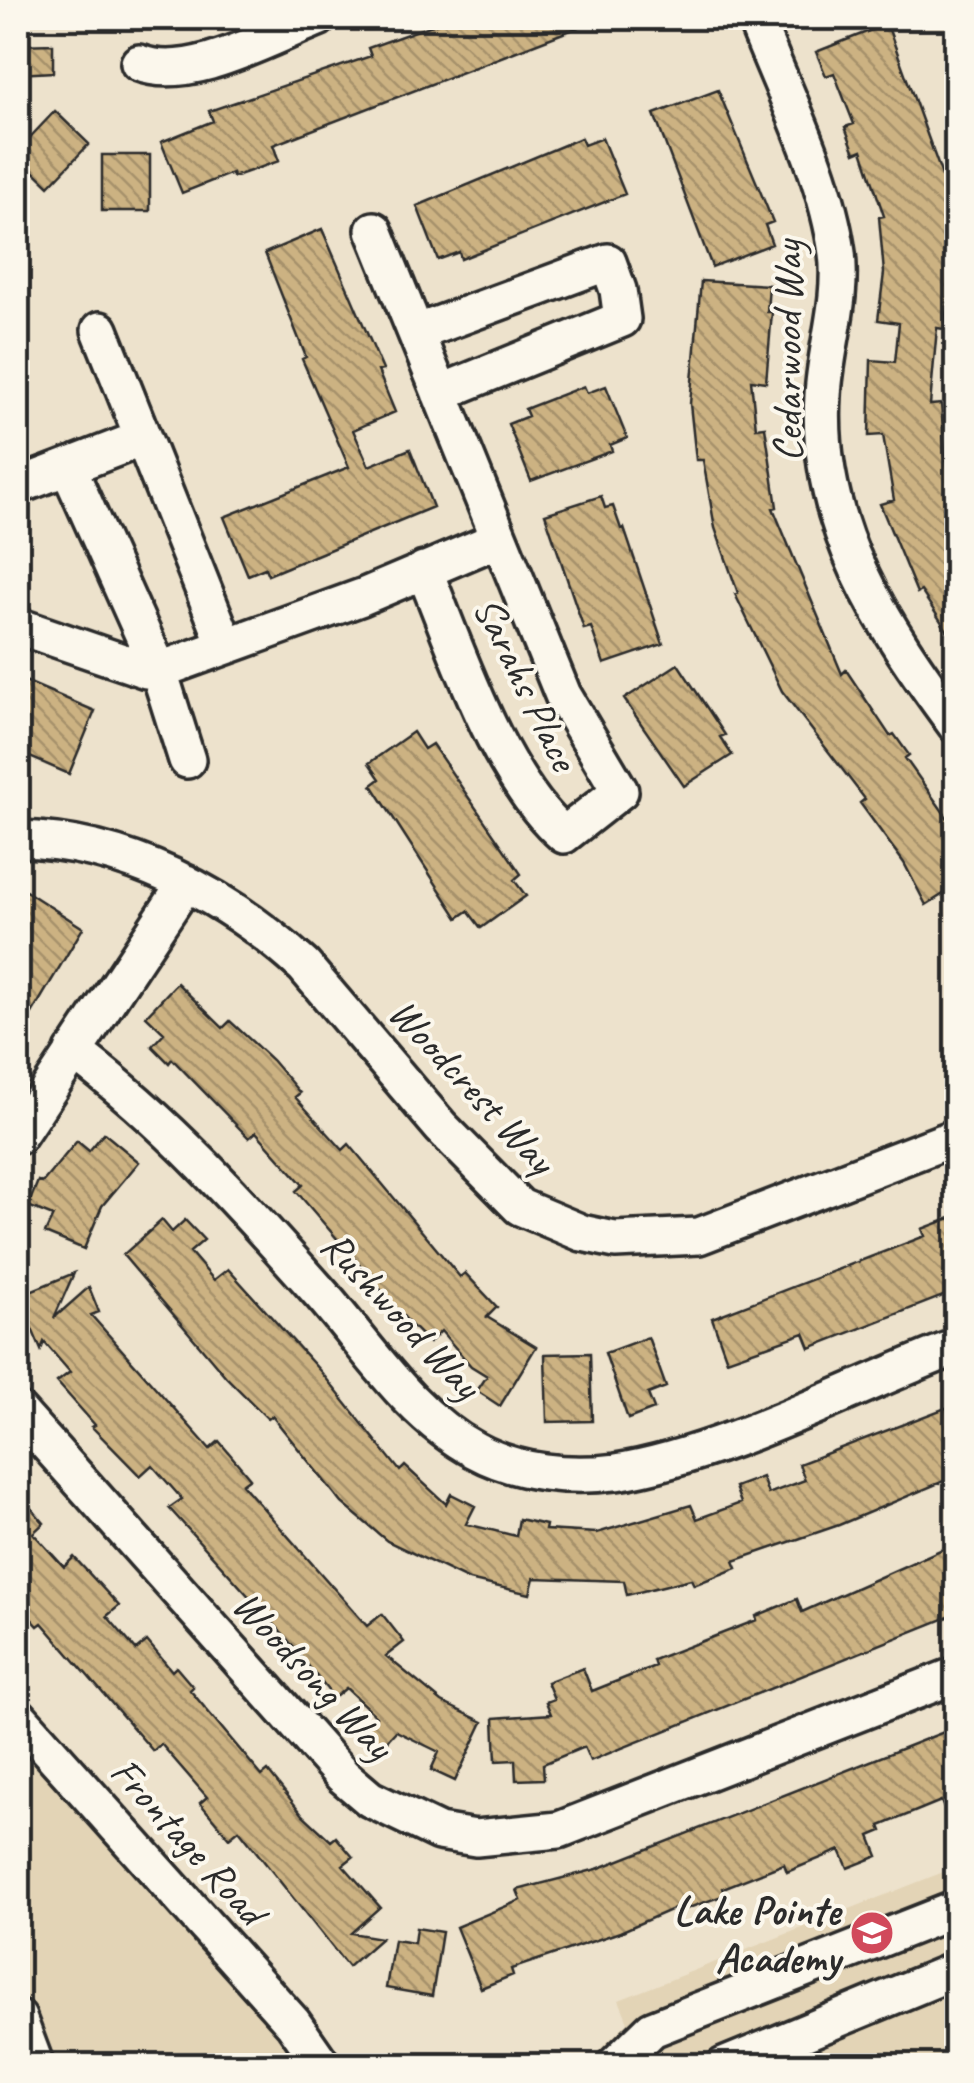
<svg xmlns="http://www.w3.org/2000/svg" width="974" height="2083" font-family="Caveat,sans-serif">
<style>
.built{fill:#e3d4b6}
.building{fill:url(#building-back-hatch);stroke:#2b2b2b;stroke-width:2.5}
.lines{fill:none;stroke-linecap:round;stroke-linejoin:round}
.minor-casing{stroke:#2b2b2b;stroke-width:42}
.minor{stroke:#fbf7ec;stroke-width:35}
.labels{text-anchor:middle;stroke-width:8;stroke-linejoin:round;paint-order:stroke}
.street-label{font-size:42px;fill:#2b2b2b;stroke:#fbf7ec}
.poi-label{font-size:42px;font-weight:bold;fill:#2b2b2b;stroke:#fbf7ec;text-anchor:end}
</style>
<defs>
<pattern id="building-back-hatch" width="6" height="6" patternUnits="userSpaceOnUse" patternTransform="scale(2.5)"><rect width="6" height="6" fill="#ccb282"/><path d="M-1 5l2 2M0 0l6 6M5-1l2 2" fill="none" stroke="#a6916b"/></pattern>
</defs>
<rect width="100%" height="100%" fill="#ede2cc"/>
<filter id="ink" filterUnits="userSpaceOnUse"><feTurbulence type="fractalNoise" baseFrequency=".01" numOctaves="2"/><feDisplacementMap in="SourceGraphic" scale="20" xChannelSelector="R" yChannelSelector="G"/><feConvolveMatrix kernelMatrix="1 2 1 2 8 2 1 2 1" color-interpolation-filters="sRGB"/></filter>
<g filter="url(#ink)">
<path class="built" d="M18,1731l302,334h-302z
M956,1867v198l-373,1 45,-44 -9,-22z"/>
<path class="building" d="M452,18l145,2 -324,125 6,16 -46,16 -1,-4 -50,20 -21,-51 52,-21 -4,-10 162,-55 -3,-8z
M887,24l57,157 7,93 -7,55 -7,-1 -7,77 11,-1 4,51 11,42v147l-35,-53 -4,2 -37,-89 14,-4 -11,-65 -14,1 2,-76 24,2 4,-39 -21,-3 6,-47 -5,-56 5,-1 -22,-66 -7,3 -10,-26 9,-3 -20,-51 -8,3 -10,-24z
M53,44v28l-35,2v-29z
M718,90l55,132 -8,3 7,19 -60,23 -58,-153z
M55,111l34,33 -40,42 -31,-30v-6z
M581,138l3,7 18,-7 23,56 -164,65 -2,-7 -21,8 -21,-54z
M102,155h48v56h-48z
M322,229l61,141 -5,1 17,41 -42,18 16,36 41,-17 23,58 -165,68 -3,-7 -17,7 -24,-58 125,-50 -47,-108 4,-2 -41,-104z
M701,281l68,4 -2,27h5l-6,70 -15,-2 5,48 9,-1 12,80 -4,1 69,166 4,-4 44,66 4,-2 15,21 -4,3 51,72v56l-30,19 -22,-42 -44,-60 5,-4 -83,-108 -47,-97 3,-1 -23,-65 -12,-68h-7l-6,-56z
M584,386l3,7 19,-7 21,52 -17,7 2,6 -81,30 -23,-57 20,-8 -3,-7z
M601,496l4,12 8,-2 8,23 3,-1 39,116 -59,20 -13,-37 -7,2 -39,-115z
M678,664l47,71 -5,2 12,18 -48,31 -60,-87z
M18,678l77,33 -26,63 -51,-22z
M413,732l11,17 8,-5 89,130 -7,6 12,16 -45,32 -13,-17 -10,7 -86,-133 8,-6 -11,-16z
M18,886l65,42 -52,87 -13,-8z
M177,983l46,45 7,-7 42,39 28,33 -5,4 48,53 6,-6 111,133 5,-4 32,34 -10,10 49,30 -36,59 -23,-15 10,-15 -16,-10 -30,-35 -12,12 -18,-18 -115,-134 7,-6 -47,-53 -7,6 -77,-79 -3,4 -17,-17 12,-13 -18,-17z
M104,1133l35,29 -37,44 -18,43 -39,-16 8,-17 -25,-10 10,-25 4,2 35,-42 12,10z
M956,1216v75l-146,57 -6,-15 -77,27 -15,-42 213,-82 -3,-7z
M162,1220l10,12 13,-12 19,20 -14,12 24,28 14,-11 93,103 79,99 5,-5 41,38 5,-10 24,12 -9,18 50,12 3,-17 27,6 -1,5 52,3 94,-28 6,14 44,-16 -6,-16 27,-10 6,17 37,-14 -6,-16 157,-60v72l-117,49 -105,36 3,7 -43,17 -3,-6 -64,16 -3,-14 -90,-3 -4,16 -61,-14 -82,-39 -45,-38 -70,-87 -4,3 -41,-41 -104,-123z
M74,1273l-20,45 35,-31 10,25 -8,3 119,134 9,-8 31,37 -8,6 125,142 15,-12 22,28 -18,14 56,46 41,20 -28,59 -24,-11 8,-18 -43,-21 -13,14 -19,-15 12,-14 -30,-28 -12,10 -51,-64 -114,-126 13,-9 -30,-34 -12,11 -48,-49 3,-2 -38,-43 13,-10 -26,-30 -3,8 -23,-54z
M648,1337l18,50 -18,7 6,15 -26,10 -23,-66z
M590,1353l2,68 -45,1 -2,-68z
M18,1493l26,30 -11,10 31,34 10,-10 45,49 -12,10 29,34 11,-9 25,30 4,-4 17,20 -3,3 72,86 6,-5 35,44 28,26 5,-4 17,20 -10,8 37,42 -29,26 30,5 -33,29 -109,-137 -10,8 -29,-35 7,-6 -46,-53 -8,7 -111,-128 -4,3 -20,-22z
M956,1543v71l-366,147 -6,-14 -41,17 1,15 -28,1 -1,-20 -19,1 -2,-43 57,-4 -5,-12 8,-3 -7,-17 36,-14 9,23 63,-25 -2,-6 104,-40 -1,-4 41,-17 5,13z
M944,1732l5,15 7,-3v94l-15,-37 -61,25 2,5 -12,5 8,20 -30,12 -8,-18 -53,22 -3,-8 -61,24 2,7 -45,16 -1,-5 -59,26 -109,37 2,6 -32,13 -25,-61 65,-27 -4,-10 80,-21z
M416,1928l26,4 -10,64 -46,-8 8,-48 20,3z"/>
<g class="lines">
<defs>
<path id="minor" d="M755,18c29,75 71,155 82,235 6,47 -12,97 -14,143 -8,129 60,230 133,329
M139,63c50,20 130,-26 179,-45
M374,230l189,465 57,96 -56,44c-66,-57 -107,-185 -140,-265
M100,330l126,316
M416,333l192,-71 10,28 4,29 -182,74
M68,467l90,201 29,92
M18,486l125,-48
M18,626l128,44 28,-5 188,-68 137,-58
M18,839c107,2 209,56 286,127l137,161 79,80 62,26 33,7 84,-4 257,-99
M73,1051c94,70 172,157 249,244 47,54 89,121 153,155 42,23 94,28 141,22 105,-16 238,-86 340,-125
M18,1136l168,-253
M18,1411l325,365 27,23 69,33 37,6 83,-8 397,-155
M18,1716l275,307 30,43
M18,2018l18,48
M614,2066l38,-37 304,-120
M724,2066l232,-96"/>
</defs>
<use href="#minor" class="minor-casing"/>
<use href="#minor" class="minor"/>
</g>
</g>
<defs>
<symbol id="school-disc" viewBox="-11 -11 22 22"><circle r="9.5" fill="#d1495b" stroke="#fbf7ec"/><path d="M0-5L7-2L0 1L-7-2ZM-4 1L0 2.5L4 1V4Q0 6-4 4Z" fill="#fff"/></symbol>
</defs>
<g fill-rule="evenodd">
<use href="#school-disc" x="847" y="1908" width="50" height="50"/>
</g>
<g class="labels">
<g class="street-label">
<text transform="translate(786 351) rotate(-90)" y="15">Cedarwood Way</text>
<text transform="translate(527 683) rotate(64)" y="15">Sarahs Place</text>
<text transform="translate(473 1085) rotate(47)" y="15">Woodcrest Way</text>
<text transform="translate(402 1314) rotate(47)" y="15">Rushwood Way</text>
<text transform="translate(314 1674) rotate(47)" y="15">Woodsong Way</text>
<text transform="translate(189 1840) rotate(48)" y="15">Frontage Road</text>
</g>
<g class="poi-label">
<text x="840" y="1924">Lake Pointe<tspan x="840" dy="48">Academy</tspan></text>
</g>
</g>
<rect width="974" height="2083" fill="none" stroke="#fbf7ec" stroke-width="60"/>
<rect x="30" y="30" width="914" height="2023" fill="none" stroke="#2b2b2b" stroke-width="4" filter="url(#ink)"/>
</svg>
